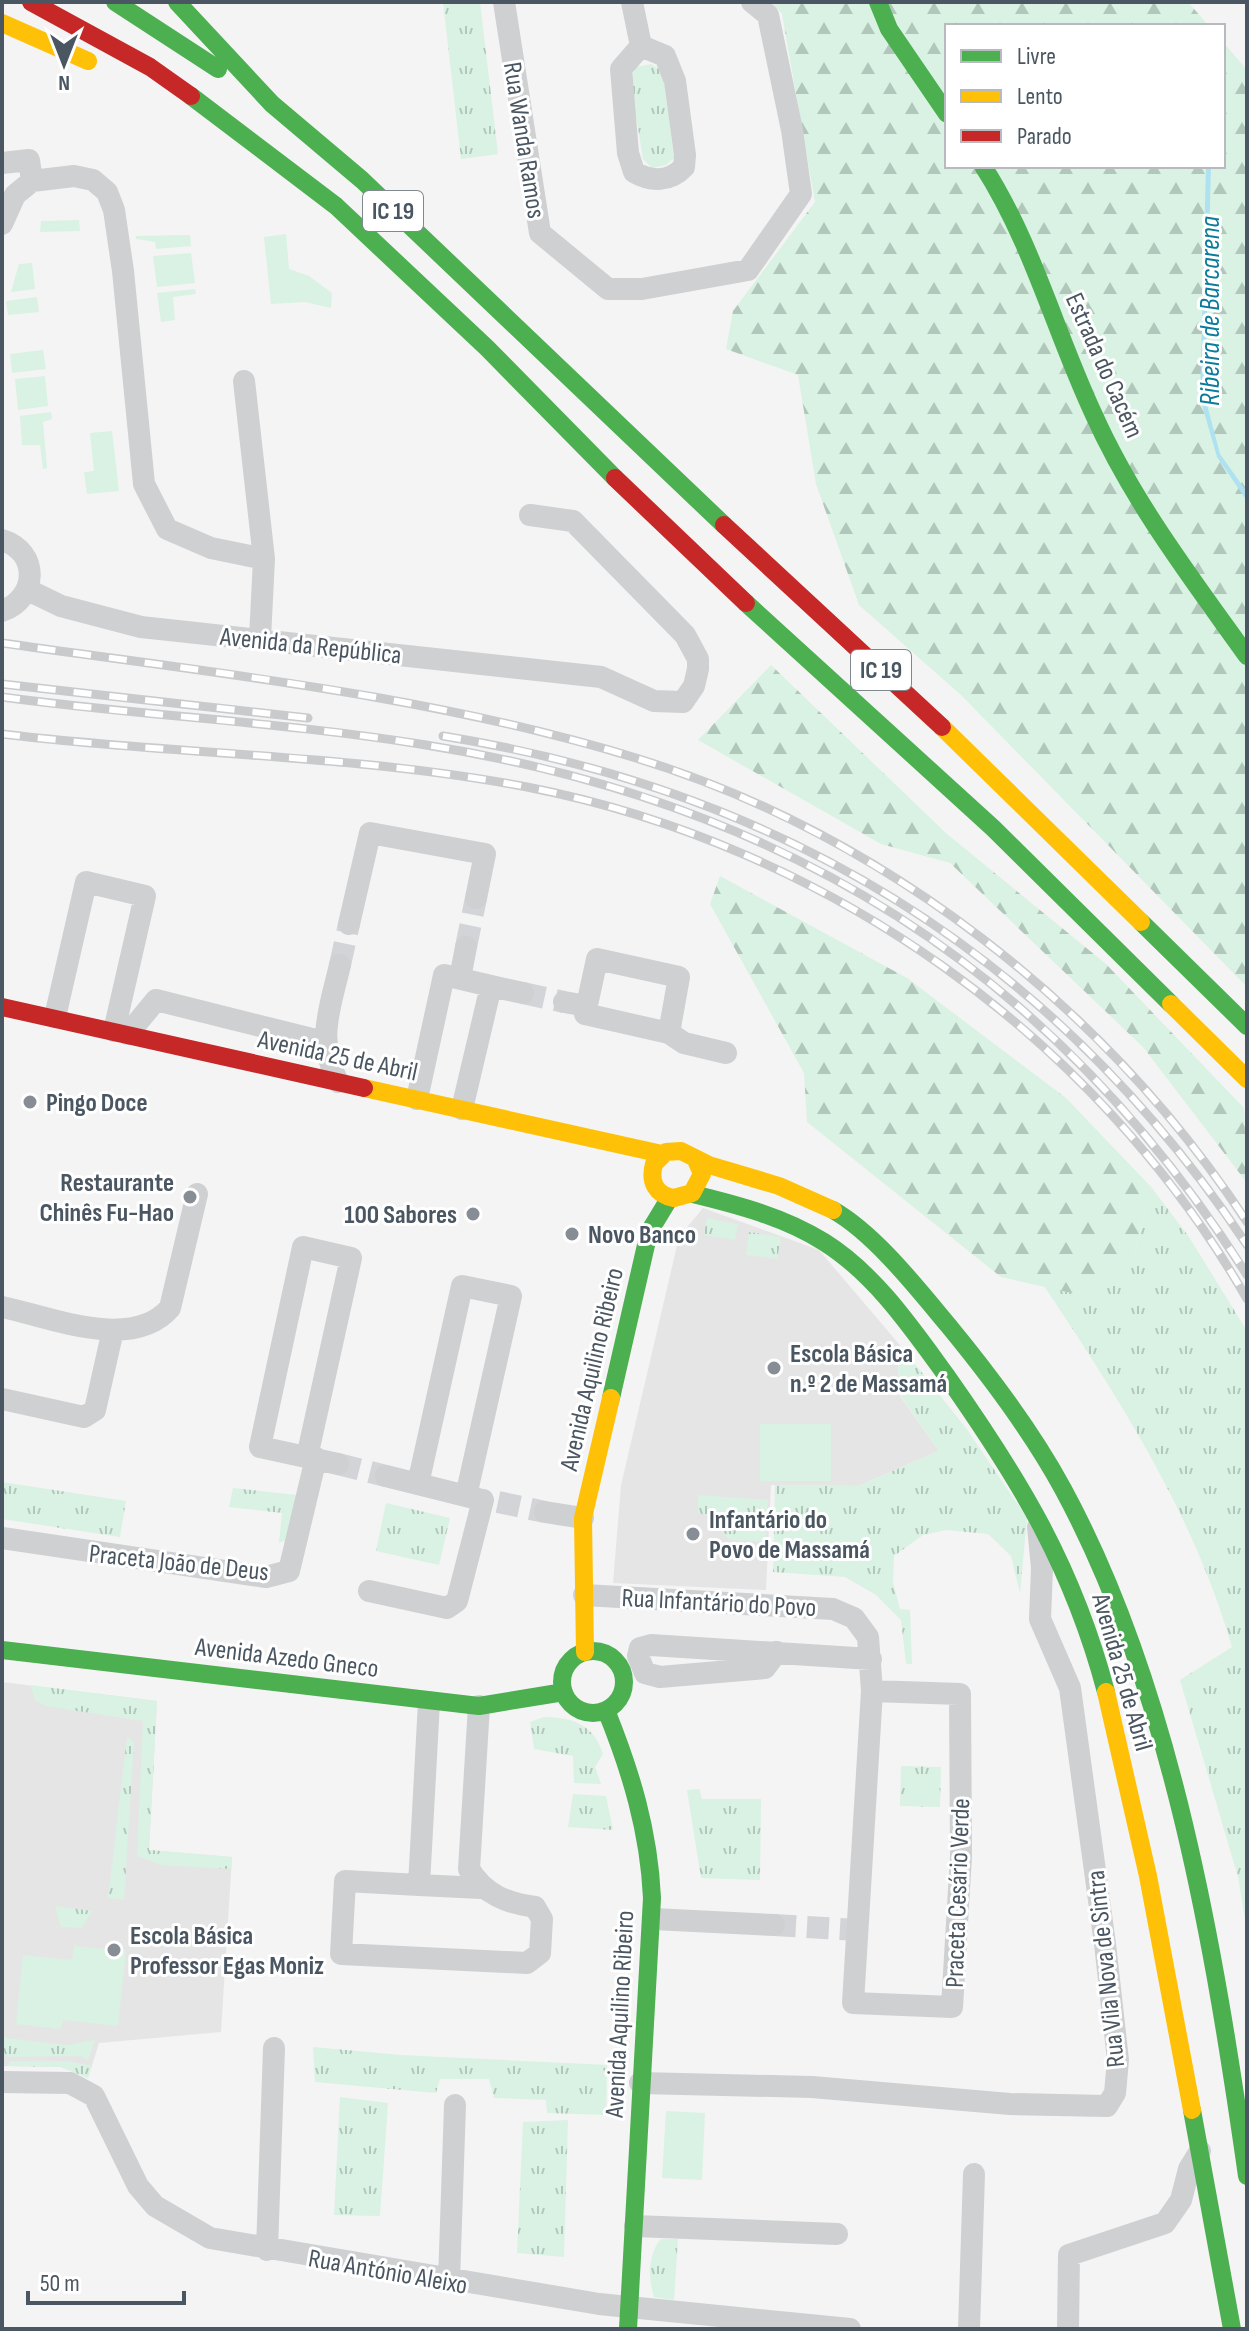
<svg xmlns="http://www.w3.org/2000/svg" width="1249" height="2331" font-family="'Sofia Sans Condensed',sans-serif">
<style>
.education{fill:#e6e5e6}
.grass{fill:url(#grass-tufts)}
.forest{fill:url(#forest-firs)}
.garden{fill:#d9f2e3}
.water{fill:#aee2f0}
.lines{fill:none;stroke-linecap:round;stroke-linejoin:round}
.street-tunnel{stroke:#d2d4d7;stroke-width:22;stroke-dasharray:22 11;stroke-linecap:butt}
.street{stroke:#ced0d2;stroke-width:22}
.fast{stroke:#4caf50;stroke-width:18}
.slow{stroke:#ffc107;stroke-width:18}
.jam{stroke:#c62828;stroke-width:18}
.rail-casing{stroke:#c9cacc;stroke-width:9}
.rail{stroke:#fff;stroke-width:6;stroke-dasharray:18;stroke-linecap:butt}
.poi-dot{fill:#868d94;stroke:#fff;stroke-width:3}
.labels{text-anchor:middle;stroke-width:6;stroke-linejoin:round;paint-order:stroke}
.shield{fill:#fff;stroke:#808990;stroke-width:2}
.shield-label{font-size:24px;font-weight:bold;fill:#4a5661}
.street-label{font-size:26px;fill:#4a5661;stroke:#fff}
.poi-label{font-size:26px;font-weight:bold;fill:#4a5661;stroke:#fff;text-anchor:start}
.water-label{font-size:28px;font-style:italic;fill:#0c7c9b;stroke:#fff}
</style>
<defs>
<pattern id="grass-tufts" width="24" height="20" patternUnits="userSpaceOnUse" patternTransform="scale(2)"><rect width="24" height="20" fill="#d9f2e3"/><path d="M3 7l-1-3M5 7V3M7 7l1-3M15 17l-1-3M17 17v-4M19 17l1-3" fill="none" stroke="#b2c7bb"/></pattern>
<pattern id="forest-firs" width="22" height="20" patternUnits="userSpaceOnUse" patternTransform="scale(2)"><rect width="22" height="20" fill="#d9f2e3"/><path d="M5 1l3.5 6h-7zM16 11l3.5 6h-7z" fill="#b2c7bb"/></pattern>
</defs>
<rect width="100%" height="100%" fill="#f4f4f4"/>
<path class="education" d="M703,1208l116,42 80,94 -1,49 41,58 -81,35 -87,-1 -5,105 -153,-7 8,-98 58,-248z
M2,1682l155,19 -8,149 83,7 -11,175 -122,11 -11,35 -27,-11 -59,-1z"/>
<path class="grass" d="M443,2h37l18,152 -37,5z
M651,64l12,8 11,86 -8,7 -14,3 -9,-9 -13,-80 6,-12z
M1152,1188l37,49 58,94v601l-9,-55 -58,-197 52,-33c-38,-132 -112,-247 -188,-361l32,8 57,-36z
M707,1218l31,6 -3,16 -31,-5z
M749,1232l32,5 -4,22 -31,-4z
M899,1344l67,84 61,90 -7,75 -9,-37 -23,-22 -42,-4 -23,5 -29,21 -1,26 7,27 10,1 2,54h-6l-5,-44 -25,-25 -31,-18 -72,-5 2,-87 83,1 81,-35 -41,-59z
M2,1482l124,19 -6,36 -118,-18z
M233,1488l63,7 -6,43 -11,5 3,-30 -53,-6z
M698,1495l70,5 -3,42 -36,-2 -22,-25 -9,-2z
M386,1503l64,15 -11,47 -63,-14z
M30,1685l127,16 -8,149 83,7 -1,12 -69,-4 -25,-9 6,-135 -98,-15 -10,-6z
M544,1717c29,0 50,8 59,37l-8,13 6,17 -27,-1 -1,-27 -39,-7 -4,-27z
M127,1737l7,5 -10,158 -16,-2z
M901,1766l40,1 -1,40 -40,-1z
M699,1789l3,10h59l-1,81 -59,-2 -14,-88z
M573,1794l33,2 7,34 -45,-3z
M55,1906l37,5 -10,17 -21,-1z
M2,2032l4,6 61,7 28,-5 -7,21 -7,-5 -75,1 -4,-7z
M313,2047l88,8 206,10 -1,50 -59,-2 -1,-13 -52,-2 -5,-19h-49l-4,14 -121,-11z
M11,2061h56l25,5 -4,12 -27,-11 -54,-1z
M340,2097l48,6 -8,113 -46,-1z
M568,2120l-4,137 -47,-4 6,-131z
M661,2239h17l-4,61 -20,-3c-6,-18 -6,-44 7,-58z"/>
<path class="forest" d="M771,2h417l21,24h-262v140h276v-124l24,28v917l-286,-292 -102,-90 -43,-121 -18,-109 -72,-26 7,-38 82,-109 -33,-188z
M771,665l176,169 159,130 138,144 3,75 -104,-136 -193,-184 -69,-19 -183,-104z
M720,876l187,102 159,120 86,90 -19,70 -57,36 -75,-17 -194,-155 -3,-49 -94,-169z"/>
<path class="garden" d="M79,220l1,11 -40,1 1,-11z
M286,234l3,35 20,7 23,17 -1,15 -26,-6 -34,2 -7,-67z
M190,235l1,11 -35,3 -1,-7 -19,-3v-3z
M191,253l4,30 -38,4 -4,-31z
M32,263l3,26 -24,3 8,-28z
M195,289l1,5 -23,3 2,23 -14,2 -4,-29z
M37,297l2,15 -31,3 -2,-14z
M43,350l3,19 -34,4 -2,-19z
M45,376l3,30 -30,4 -3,-31z
M51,412l1,7 -9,3 4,46 -4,1 -3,-24h-18l-2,-29z
M112,431l7,60 -32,3 -3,-22 10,-1 -4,-38z
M760,1424h71v57h-71z
M74,1946l52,5 -8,75 -55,-6 -2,9 -45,-5 7,-69 49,5z
M666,2111l39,2 -3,67 -40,-2z"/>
<path class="water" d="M1206,166h5l-6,231 15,57 27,38v9l-30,-44 -17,-59z"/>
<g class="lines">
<path class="street-tunnel" d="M466,947l10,-49
M340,965l9,-41
M523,993l41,9
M338,1464l48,12
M498,1502l47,10
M774,1925l84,5"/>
<path class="street" d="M504,2l36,231 68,56h34l106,-19 53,-76 -9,-64 -24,-115 -16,-13
M632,2l9,44
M641,46l24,10 10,25 10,74 -1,12c-14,15 -33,15 -50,5l-6,-19 -7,-84z
M2,163l27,-3 3,21 -17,14 -13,29
M32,181l42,-5 19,4 14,12 7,18 9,61 21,213 23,45 44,19 53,11
M244,381l20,178 -4,79
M2,540c38,12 36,58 0,71
M28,590l33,16 80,21 460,50 53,24 29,1 11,-16 4,-17v-10l-13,-24 -112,-114 -43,-6
M349,924l21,-91 115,21 -9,44
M460,978l6,-31
M491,986l32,7
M564,1002l23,4
M55,1017l31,-135 59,14 -31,135
M669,1033l10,-56 -82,-18 -12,55 84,19 15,10 42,10
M128,1034l28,-34 168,42
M338,1082c-22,-42 -8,-74 2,-117
M417,1099l27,-124 47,11 -29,123
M2,1307c48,10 130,45 168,1l27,-114
M2,1399l82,18 11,-7 18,-80
M307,1457l44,-199 -48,-11 -43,200 78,17
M386,1476l92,23
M418,1484l44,-198 49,10 -45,200
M545,1512l38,6
M2,1538l264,39 23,-6 27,-113
M369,1591l78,17 10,-7 26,-101
M584,1595l249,14 21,9 14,19 4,54 -19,312 99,4 9,-151 -1,-162 -88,-3
M777,1652l-12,16 -105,9 -15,-4 -7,-17 2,-8 11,-3 220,14
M429,1702l-10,183 -74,-4 -4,73 186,9 13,-10 2,-34 -7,-12c-29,-4 -51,-13 -66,-38l10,-163
M419,1885l62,3
M653,1919l121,6
M2,2082l68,1 24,13 44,90 17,20 55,32 389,66 251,25
M640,2083l172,4 198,17 97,2 8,-13 3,-33 -13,-116 -35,-256 -30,-69 2,-51 -4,-41
M635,2226l202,8
M267,2250l7,-202
M449,2281l6,-176
M969,2329l5,-155
M1068,2329l1,-74 96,-32 16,-23 8,-31 11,-18"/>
<path class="fast" d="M115,2l103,67
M177,2l95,102 90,76 362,345
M878,2l11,27 58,85
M191,96l145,110 151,142 128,130
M983,166c50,78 72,166 111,249 39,87 98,164 153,241
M746,603l247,225 178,176
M1141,922l106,104
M693,1194c45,11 91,23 131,48 51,32 87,85 122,133 74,105 127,192 160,317
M833,1210c42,24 84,78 115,115 42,51 83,105 115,164 109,201 152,462 184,687
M611,1398l38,-166 20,-33
M2,1650l477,56 85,-14
M562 1682a31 31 0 1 1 62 0a31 31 0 1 1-62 0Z
M606,1710c25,62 43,121 46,188l-24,431
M1192,2110l40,219"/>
<path class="slow" d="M2,23l86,38
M942,727l199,195
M1171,1004l76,75
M364,1088l298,66
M696,1160l6,14 -10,19 -18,5c-18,-3 -25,-16 -20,-34l12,-12 15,-1 28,14 70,21 54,24
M585,1652l-2,-134 28,-120
M1106,1692l42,184 44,234"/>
<path class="jam" d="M31,2l119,65 41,29
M615,478l131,125
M724,525l218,202
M2,1007l362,81"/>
<defs>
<path id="rail" d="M2,643c212,30 429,52 634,115 247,76 470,249 611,464
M2,684l306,34
M2,697c141,19 283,25 424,48 357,57 626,223 821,530
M2,734c174,21 352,20 525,53 298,58 569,248 720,512
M443,736c341,55 612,221 804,509"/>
</defs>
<use href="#rail" class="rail-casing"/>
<use href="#rail" class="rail"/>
</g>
<g class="poi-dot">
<circle cx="30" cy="1102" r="8"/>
<circle cx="190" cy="1197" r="8"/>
<circle cx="473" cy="1214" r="8"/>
<circle cx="572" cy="1234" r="8"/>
<circle cx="774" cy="1368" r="8"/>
<circle cx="693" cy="1534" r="8"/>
<circle cx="114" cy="1950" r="8"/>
</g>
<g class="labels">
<g class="shield">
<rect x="363" y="191" width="60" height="40" rx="6"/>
<rect x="851" y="650" width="60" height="40" rx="6"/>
</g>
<g class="shield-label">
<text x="393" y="219">IC 19</text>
<text x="881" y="678">IC 19</text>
</g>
<g class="street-label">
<text transform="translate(525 140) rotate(81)" y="9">Rua Wanda Ramos</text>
<text transform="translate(1105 365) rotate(66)" y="9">Estrada do Cacém</text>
<text transform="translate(311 645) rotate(6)" y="9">Avenida da República</text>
<text transform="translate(338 1055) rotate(12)" y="9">Avenida 25 de Abril</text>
<text transform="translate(591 1369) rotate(-77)" y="9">Avenida Aquilino Ribeiro</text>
<text transform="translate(179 1562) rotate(6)" y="9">Praceta João de Deus</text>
<text transform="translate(719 1602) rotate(3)" y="9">Rua Infantário do Povo</text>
<text transform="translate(287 1657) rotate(7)" y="9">Avenida Azedo Gneco</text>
<text transform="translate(1123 1672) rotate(74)" y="9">Avenida 25 de Abril</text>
<text transform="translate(957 1893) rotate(-88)" y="9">Praceta Cesário Verde</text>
<text transform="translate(1105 1969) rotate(-96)" y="9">Rua Vila Nova de Sintra</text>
<text transform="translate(619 2014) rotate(-87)" y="9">Avenida Aquilino Ribeiro</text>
<text transform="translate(388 2271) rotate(10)" y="9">Rua António Aleixo</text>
</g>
<g class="poi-label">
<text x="46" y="1111">Pingo Doce</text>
<text x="174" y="1191" text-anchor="end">Restaurante<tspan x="174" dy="30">Chinês Fu-Hao</tspan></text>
<text x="457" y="1223" text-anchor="end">100 Sabores</text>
<text x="588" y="1243">Novo Banco</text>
<text x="790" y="1362">Escola Básica<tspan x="790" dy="30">n.º 2 de Massamá</tspan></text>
<text x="709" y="1528">Infantário do<tspan x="709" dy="30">Povo de Massamá</tspan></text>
<text x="130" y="1944">Escola Básica<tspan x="130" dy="30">Professor Egas Moniz</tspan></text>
</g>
<g class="water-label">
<text transform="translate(1209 311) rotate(-90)" y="10">Ribeira de Barcarena</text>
</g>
</g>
<rect width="1249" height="2331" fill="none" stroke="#4a5661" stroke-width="8"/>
<rect x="945" y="24" width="280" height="144" fill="#ffffff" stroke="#b7bbc0" stroke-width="2"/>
<rect x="961" y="50" width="40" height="12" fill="#4caf50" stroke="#b7bbc0" stroke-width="2"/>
<text x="1017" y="64" font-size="24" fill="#4a5661">Livre</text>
<rect x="961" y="90" width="40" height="12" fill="#ffc107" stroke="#b7bbc0" stroke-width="2"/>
<text x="1017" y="104" font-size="24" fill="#4a5661">Lento</text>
<rect x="961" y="130" width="40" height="12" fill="#c62828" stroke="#b7bbc0" stroke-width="2"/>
<text x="1017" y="144" font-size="24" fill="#4a5661">Parado</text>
<g transform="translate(64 64) rotate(180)" stroke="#ffffff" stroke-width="6" paint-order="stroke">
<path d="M0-6L14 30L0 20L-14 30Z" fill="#4a5661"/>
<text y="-12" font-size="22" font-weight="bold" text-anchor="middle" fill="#4a5661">N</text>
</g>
<path d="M28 2291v12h156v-12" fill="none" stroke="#4a5661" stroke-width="4"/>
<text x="40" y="2291" font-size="24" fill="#4a5661" stroke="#ffffff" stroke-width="6" paint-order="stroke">50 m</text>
</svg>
